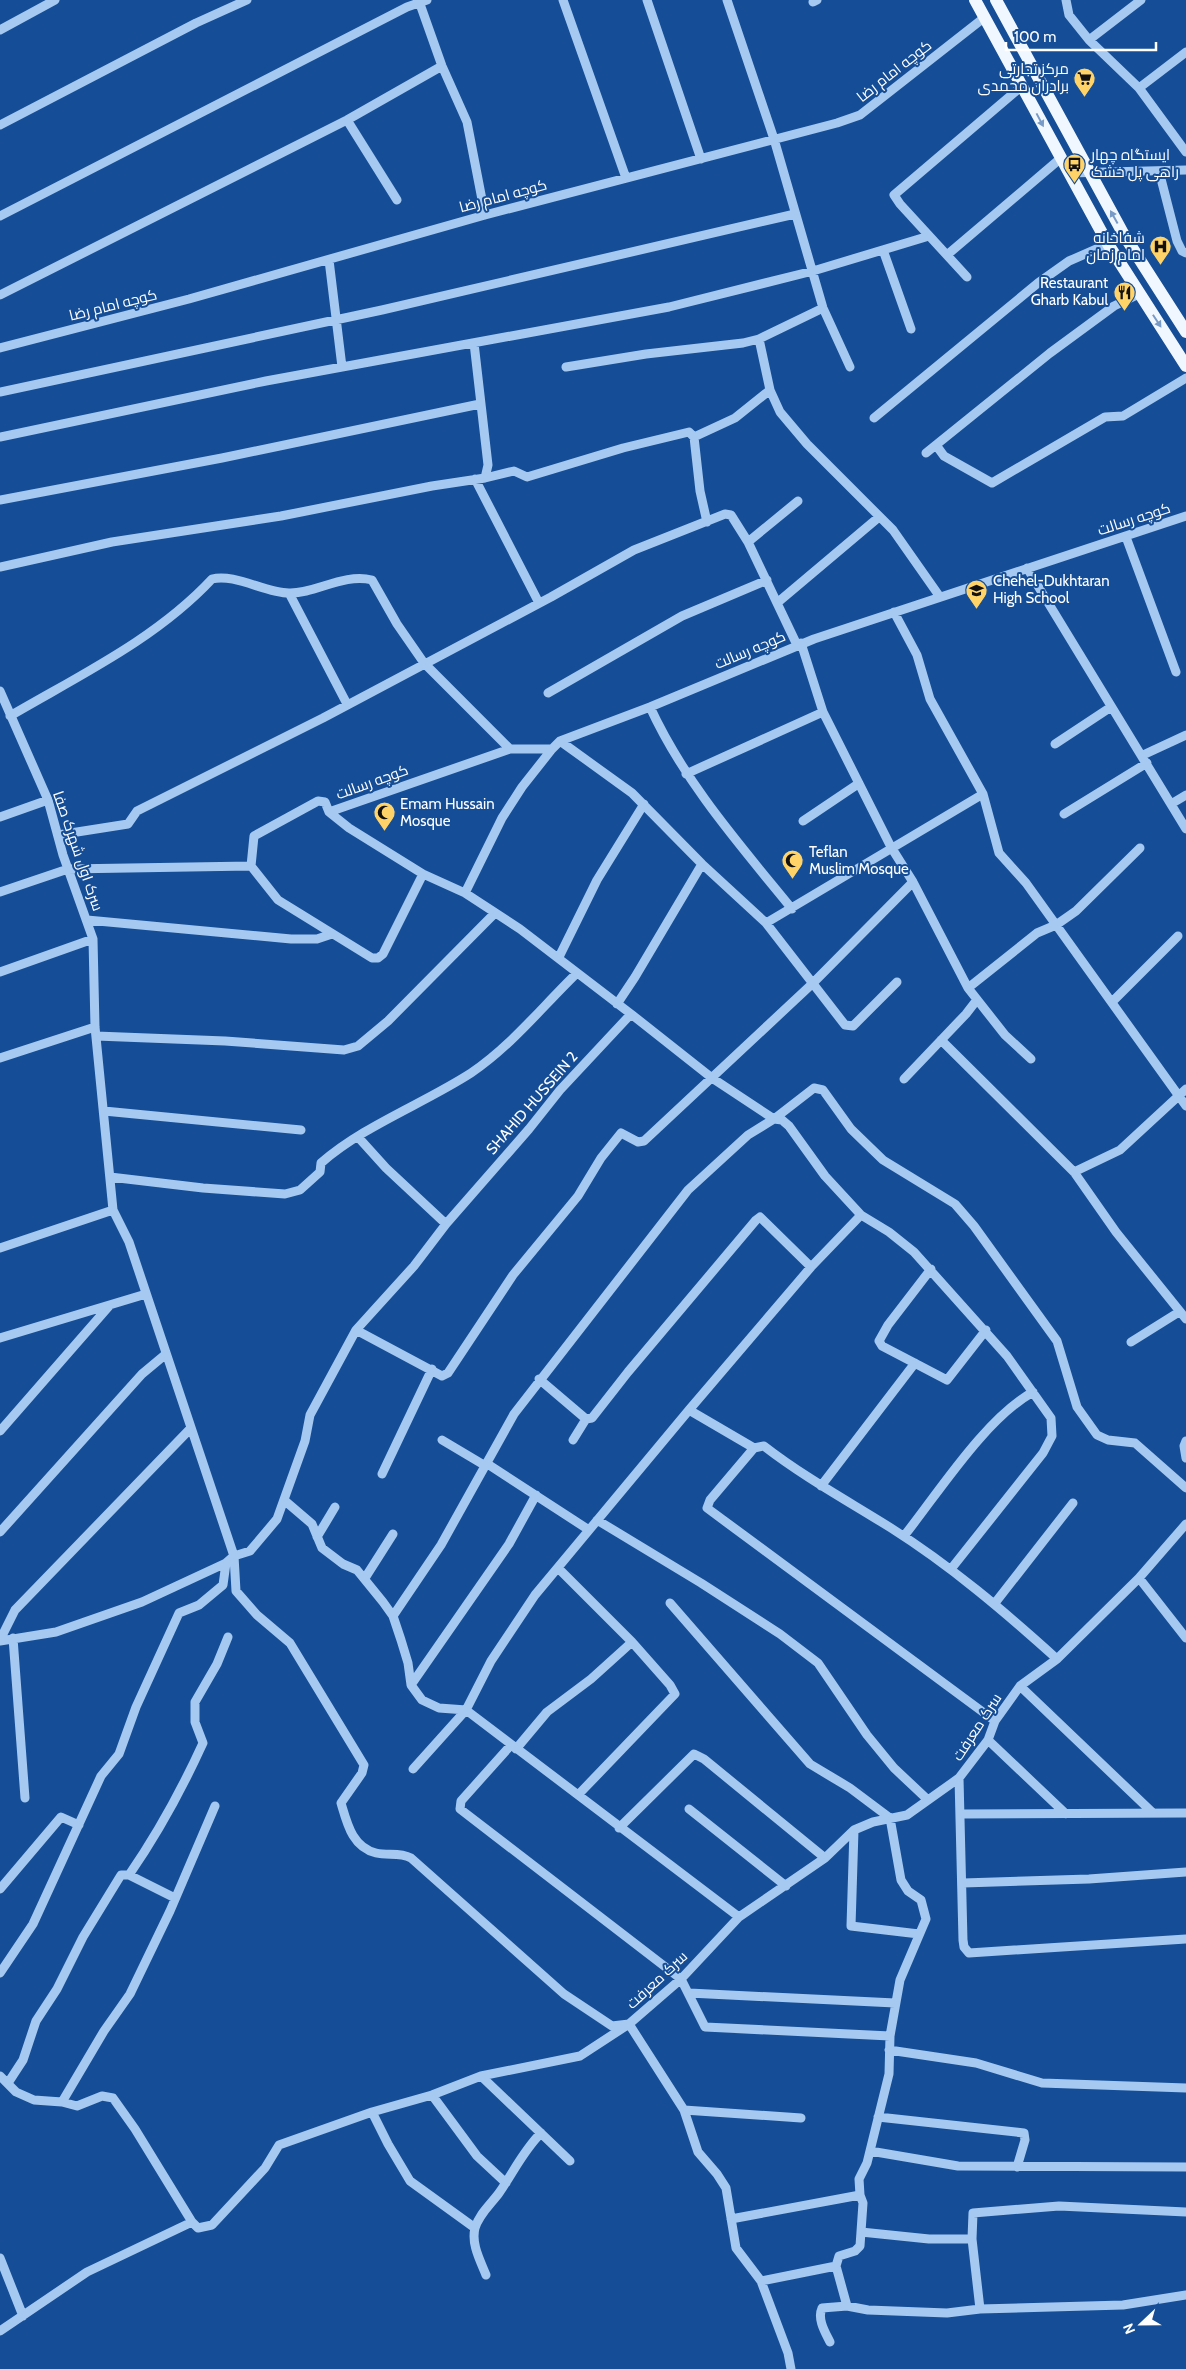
<svg xmlns="http://www.w3.org/2000/svg" width="1186" height="2369" font-family="Cabin,Cairo,sans-serif">
<style>
.lines{fill:none;stroke-linecap:round;stroke-linejoin:round}
.minor{stroke:#a6c9f2;stroke-width:9}
.major{stroke:#f1f7ff;stroke-width:12}
.oneway{fill:#789ac6}
.labels{text-anchor:middle;stroke-width:4;stroke-linejoin:round;paint-order:stroke}
.poi-label{font-size:15px;fill:#fff;stroke:#154e97;text-anchor:start}
.street-label{font-size:15px;fill:#fff;stroke:#154e97}
</style>
<rect width="100%" height="100%" fill="#154e97"/>
<g class="lines">
<path class="minor" d="M563,0l63,178
M647,0l54,159
M727,0l47,139 49,169 27,59
M1066,0l3,15 20,25 50,48 47,64
M813,2l4,-2
M420,4l22,62 25,56 18,93
M0,30l55,-30
M1089,40l52,-40
M1139,88l47,-36
M347,120l50,80
M0,125l196,-102 51,-23
M1159,171l18,70 5,10 4,2
M1069,173l117,-3
M0,216l407,-209 20,-7
M883,250l28,79
M947,255l114,-97
M329,260l13,107
M967,277l-67,-73 -6,-9 128,-109
M0,295l347,-175 95,-54
M759,339l11,51 10,22 27,32 86,86 47,67
M0,348l189,-49 296,-84 352,-92 23,-8 125,-98
M566,367l80,-13 97,-11 16,-4 64,-31
M0,392l382,-82 413,-96
M874,418l164,-135 31,-22 39,-17
M0,437l266,-56 403,-74 144,-36 116,-35
M694,437l41,-19 35,-28
M936,445l8,11 48,27 113,-66 18,-1 63,-38
M926,453l124,-100 64,-47 25,-12
M485,478l29,-7 13,6 96,-29 66,-16 5,5 6,54 7,31
M475,479l64,124
M0,500l222,-42 258,-54
M1126,537l50,135
M748,542l50,-41
M0,567l112,-25 169,-26 151,-30 53,-8 3,-13 -14,-122
M1027,568l159,261
M289,593l58,111
M777,603l102,-86
M894,612l23,43 13,44 53,95 16,59 27,30 160,223
M801,643l22,69 68,135 22,35 55,106 37,47 26,24
M0,691l48,109 15,55 30,84 2,88 18,183 16,32 105,314 2,35 21,24 33,28 74,122 -2,8 -21,30c6,20 11,44 35,50 12,3 23,-1 35,5l153,136 48,32 17,-2 55,86 14,42 19,22 9,14 10,60 25,33 27,72 3,16
M548,693l134,-77 85,-36
M650,707c35,76 90,138 142,202
M10,716c70,-41 146,-77 202,-137 22,-6 54,14 77,14 26,1 54,-20 83,-13l25,44 27,39 86,86
M560,741l72,52 70,71 64,59 79,102 8,1 44,-44
M1055,744l56,-37
M1143,755l43,-20
M686,774l137,-62
M1171,804l15,-9
M329,812l181,-63h42l8,-8 90,-34 164,-68 372,-123
M1064,814l83,-51
M0,817l48,-17
M803,821l55,-37
M58,835l70,-11 9,-13 186,-93 228,-121 83,-47 91,-36 6,1 17,27 49,103
M251,866l27,34 94,58h6l5,-4 40,-80
M0,892l68,-23 183,-3 3,-30 64,-35 7,1 4,10 20,16 74,46 42,19 55,36 111,85 -71,76 -31,39 -83,95 -32,42 -58,64 -46,85 -5,26 -28,78 -27,32 -16,5 -8,7 -3,22 -24,20 -20,8 -43,94 -17,47 -18,22 -68,148 -33,49
M465,893l37,-75 20,-31 30,-38
M87,920l204,19h26l15,-5
M766,923l217,-129
M559,957l38,-77 47,-76
M0,972l93,-33
M968,988l69,-55 19,-8 20,-14 64,-63
M1112,1002l66,-66
M617,1004l18,-27 67,-113
M631,1014l81,64 62,41 8,1 7,6 36,50 36,39 28,17 25,20 93,104 44,62 1,18 -9,17 -92,116
M96,1036l129,5 119,9 14,-4 30,-25 106,-107
M941,1040l133,132 42,60 70,87
M0,1058l95,-31
M904,1079l62,-65 10,-13
M104,1111l197,19
M358,1137l28,31 60,56
M1074,1172l46,-22 66,-61
M110,1177l93,11 82,6 15,-4 20,-18 1,-9c42,-37 102,-59 150,-90 40,-27 71,-66 105,-99
M0,1248l113,-38
M931,1269l-43,56 -9,16 3,5 65,34 39,-50
M356,1330l86,46 6,-3 65,-98 65,-79 23,-38 20,-25 17,9 6,-1 168,-157 101,-102
M0,1338l146,-44
M1131,1342l48,-30
M539,1379l47,40 6,-1 36,-46 128,-152 4,-3 51,50
M689,1410l65,38
M0,1431l110,-126
M442,1440l42,25
M573,1440l13,-21
M1186,1441l-2,5 2,12
M486,1463l103,67
M382,1474l50,-105
M821,1486l94,-123
M284,1500l28,24 10,24 21,16 14,6 26,32 10,14 8,24 7,23 3,22 11,15 17,8 27,2 273,207
M597,1520l104,63 79,51 38,29 49,72 27,33 34,32
M0,1532l142,-158 24,-20
M904,1536c35,-44 81,-117 129,-144
M317,1537l18,-30
M558,1568l74,74 38,43 5,9 -97,101
M365,1578l28,-44
M1139,1578l47,60
M670,1603l140,161 40,24 40,30 11,62 7,11 13,9 5,19 -26,61 -10,56 -1,38 -22,89 -8,16 1,16 3,8 -3,43 -5,5 -16,5 -3,10 11,40
M995,1603l78,-100
M393,1616l48,-71 73,-131 174,-224 60,-55 26,-16 40,-31 9,2 28,39 32,31 72,44 19,22 83,115 20,66 20,28 11,5 27,3 51,45
M13,1638l12,160
M0,1640l15,-30 176,-182
M0,1641l56,-9 86,-30 84,-39
M411,1685l98,-141 27,-49
M1020,1686l133,127
M995,1721l-288,-213 3,-8 44,-52 10,-2c40,31 84,55 127,82 60,38 114,84 166,131
M988,1740l78,74
M511,1745l-50,56 -1,8 221,170 24,48 185,9
M516,1749l31,-37 44,-33 41,-37
M413,1769l53,-59 25,-49 44,-66 154,-185 122,-143 50,-52
M959,1778l4,162 1,7 5,6 217,-14
M689,1809l97,77
M962,1814l224,-1
M619,1828l75,-74 10,5 121,99
M854,1830l-3,96 68,8
M129,1875l46,23
M963,1883l126,-4 97,-7
M0,1889l61,-72 18,8
M689,1993l206,10
M889,2050l87,13 66,20 144,5
M0,2076l16,16 18,8 28,2 15,4 25,-10 11,2 22,31 57,93 6,6 14,-3 53,-57 14,-23 93,-33 60,-17 49,-19 99,-20 49,-32 52,-45 58,-62 86,-59 29,-28 19,-8 34,-7 52,-37 29,-38 7,-19 25,-35 37,-27 82,-81 47,-54
M481,2076l89,85
M8,2083l15,-23 13,-39 21,-32 26,-52 38,-62h8c29,-42 53,-86 74,-132l-8,-21v-20l22,-38 11,-27
M432,2095l45,61 29,27
M62,2102l42,-71 26,-37 40,-83 45,-105
M684,2110l117,8
M372,2112l16,32 22,37 65,47
M878,2117l146,16 1,7 -8,27
M870,2151l88,15 228,1
M731,2219l129,-24
M861,2232l68,7h43
M0,2258l23,58
M486,2275c-6,-15 -15,-31 -11,-47 4,-14 16,-24 24,-35 14,-20 24,-42 42,-60
M761,2281l75,-15
M980,2309l-8,-70 1,-26 86,-7 127,6
M0,2331l87,-59 105,-50
M830,2342c-5,-10 -13,-23 -8,-34l25,-2 21,4 79,3 33,-4 143,-4 63,-10"/>
<path class="major" d="M975,0l133,244 78,122
M996,0l128,235 62,97"/>
</g>
<defs><path id="oneway-solid" d="M-6-.8H1V-3.2L6.5 0L1 3.2V.8H-6Z" transform="scale(1.25)"/></defs>
<g class="oneway">
<use href="#oneway-solid" transform="translate(1040 120) rotate(62)"/>
<use href="#oneway-solid" transform="translate(1114 217) rotate(-119)"/>
<use href="#oneway-solid" transform="translate(1157 321) rotate(57)"/>
</g>
<defs>
<symbol id="supermarket-pin" viewBox="-11 -11 22 30"><path d="M0 17L-7.5 6A9.5 9.5 0 1 1 7.5 6Z" fill="#ffd367" stroke="#154e97"/><path d="M-6-5.5h2.5l.6 2H6L4.5 2H-2.5L-4.4-4H-6ZM-1.5 3.2a1.3 1.3 0 1 0 .1 0ZM3 3.2a1.3 1.3 0 1 0 .1 0Z" fill="#111"/></symbol>
<symbol id="bus-pin" viewBox="-11 -11 22 30"><path d="M0 17L-7.5 6A9.5 9.5 0 1 1 7.5 6Z" fill="#ffd367" stroke="#154e97"/><path d="M-5-6H5V4H4V6H2V4H-2V6H-4V4H-5ZM-3.5-4V0h7V-4ZM-3.5 1.2v1.5H-2V1.2ZM2 1.2v1.5H3.5V1.2Z" fill="#111"/></symbol>
<symbol id="hospital-pin" viewBox="-11 -11 22 30"><path d="M0 17L-7.5 6A9.5 9.5 0 1 1 7.5 6Z" fill="#ffd367" stroke="#154e97"/><path d="M-5-5h3v3.5h4V-5h3V5h-3V1.5h-4V5h-3Z" fill="#111"/></symbol>
<symbol id="restaurant-pin" viewBox="-11 -11 22 30"><path d="M0 17L-7.5 6A9.5 9.5 0 1 1 7.5 6Z" fill="#ffd367" stroke="#154e97"/><path d="M-5-6h1v4h1v-4h1v4h1v-4h1v5L-1.5 .5V6h-2V.5L-5-1ZM5-6V6H3V1.5H1.5Q1.5-4 5-6Z" fill="#111"/></symbol>
<symbol id="school-pin" viewBox="-11 -11 22 30"><path d="M0 17L-7.5 6A9.5 9.5 0 1 1 7.5 6Z" fill="#ffd367" stroke="#154e97"/><path d="M0-5L7-2L0 1L-7-2ZM-4 1L0 2.5L4 1V4Q0 6-4 4Z" fill="#111"/></symbol>
<symbol id="mosque-pin" viewBox="-11 -11 22 30"><path d="M0 17L-7.5 6A9.5 9.5 0 1 1 7.5 6Z" fill="#ffd367" stroke="#154e97"/><path d="M3.5-4.9A6 6 0 1 0 3.5 4.9A5 5 0 1 1 3.5-4.9Z" fill="#111"/></symbol>
</defs>
<g fill-rule="evenodd">
<use href="#supermarket-pin" x="1072" y="66" width="25" height="34"/>
<use href="#bus-pin" x="1062" y="152" width="25" height="34"/>
<use href="#hospital-pin" x="1148" y="234" width="25" height="34"/>
<use href="#restaurant-pin" x="1112" y="280" width="25" height="34"/>
<use href="#school-pin" x="964" y="578" width="25" height="34"/>
<use href="#mosque-pin" x="372" y="800" width="25" height="34"/>
<use href="#mosque-pin" x="780" y="848" width="25" height="34"/>
</g>
<g class="labels">
<g class="poi-label">
<text x="1069" y="74" text-anchor="end">مرکز تجارتی<tspan x="1069" dy="17">برادران محمدی</tspan></text>
<text x="1091" y="160">ایستگاه چهار<tspan x="1091" dy="17">راهی پل خشک</tspan></text>
<text x="1145" y="243" text-anchor="end">شفاخانه<tspan x="1145" dy="17">امام زمان</tspan></text>
<text x="1108" y="288" text-anchor="end">Restaurant<tspan x="1108" dy="17">Gharb Kabul</tspan></text>
<text x="993" y="586">Chehel-Dukhtaran<tspan x="993" dy="17">High School</tspan></text>
<text x="400" y="809">Emam Hussain<tspan x="400" dy="17">Mosque</tspan></text>
<text x="809" y="857">Teflan<tspan x="809" dy="17">Muslim Mosque</tspan></text>
</g>
<g class="street-label">
<text transform="translate(894 71) rotate(-38)" y="5">کوچه امام رضا</text>
<text transform="translate(503 196) rotate(-15)" y="5">کوچه امام رضا</text>
<text transform="translate(113 305) rotate(-14)" y="5">کوچه امام رضا</text>
<text transform="translate(1134 519) rotate(-18)" y="5">کوچه رسالت</text>
<text transform="translate(750 650) rotate(-23)" y="5">کوچه رسالت</text>
<text transform="translate(372 782) rotate(-20)" y="5">کوچه رسالت</text>
<text transform="translate(78 851) rotate(71)" y="5">سرک اول شهرک صفا</text>
<text transform="translate(532 1103) rotate(-49)" y="5">SHAHID HUSSEIN 2</text>
<text transform="translate(977 1727) rotate(-57)" y="5">سرک معرفت</text>
<text transform="translate(657 1980) rotate(-43)" y="5">سرک معرفت</text>
</g>
</g>
<g transform="translate(1141 2324) rotate(248)" stroke="#154e97" stroke-width="4" paint-order="stroke">
<path d="M0-4L9 19L0 12L-9 19Z" fill="#ffffff"/>
<text y="-8" font-size="14" font-weight="bold" text-anchor="middle" fill="#ffffff">N</text>
</g>
<path d="M1006 42v8h150v-8" fill="none" stroke="#ffffff" stroke-width="2.5"/>
<text x="1014" y="42" font-size="15" fill="#ffffff" stroke="#154e97" stroke-width="4" paint-order="stroke">100 m</text>
</svg>
